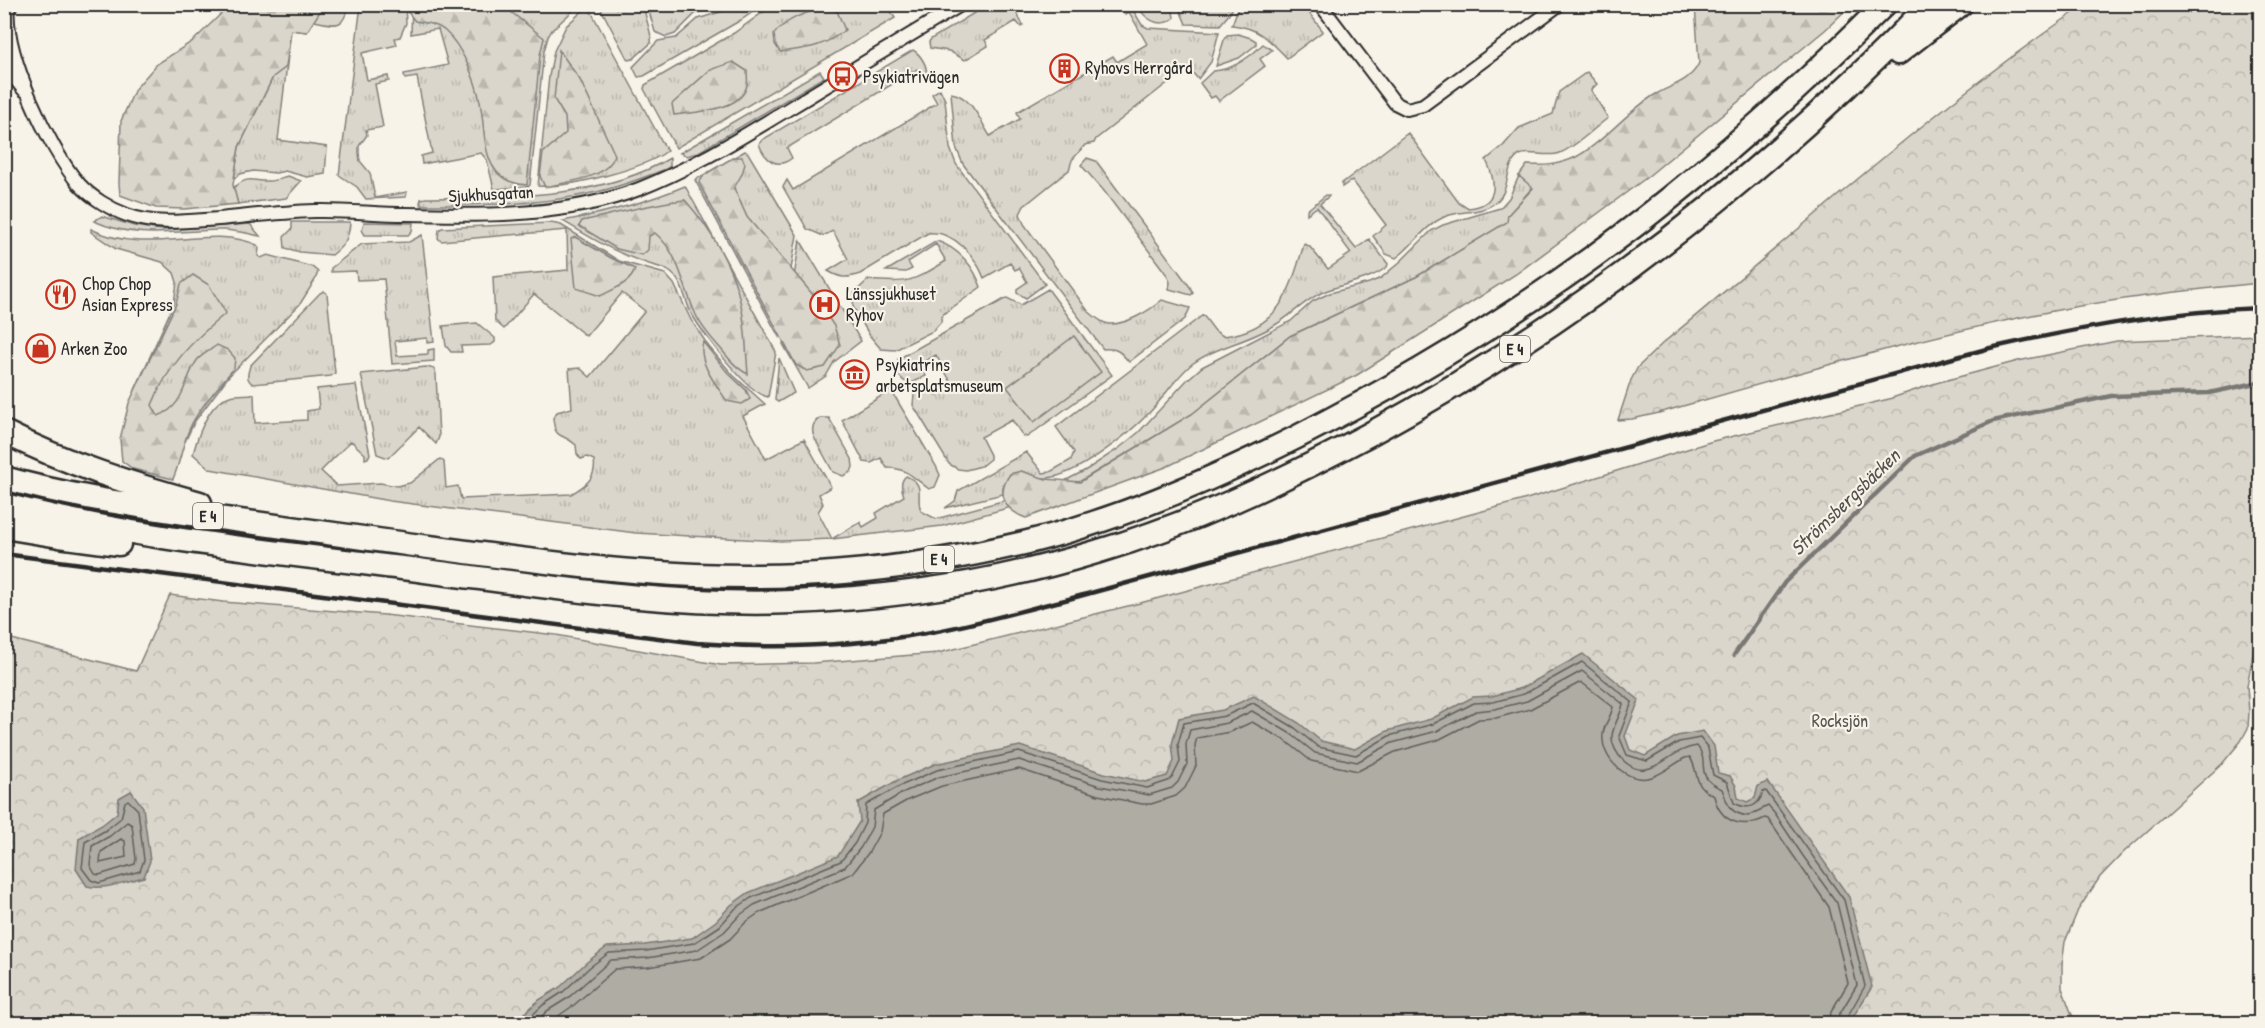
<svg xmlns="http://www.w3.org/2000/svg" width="2265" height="1028" font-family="'Patrick Hand',sans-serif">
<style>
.grass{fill:url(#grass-tufts);stroke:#82807c;stroke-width:1.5}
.forest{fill:url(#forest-firs);stroke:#82807c;stroke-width:1.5}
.park{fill:url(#park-crowns);stroke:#82807c;stroke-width:1.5}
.pitch{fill:#dad6cc;stroke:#82807c;stroke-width:1.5}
.water{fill:#afaca4;stroke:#7a7874;stroke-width:1.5}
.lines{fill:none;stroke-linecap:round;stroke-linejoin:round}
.shore{stroke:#605f5b;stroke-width:1.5}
.stream{stroke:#7a7874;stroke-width:4.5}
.street-casing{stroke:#2b2b2b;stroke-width:16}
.secondary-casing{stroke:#2b2b2b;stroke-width:22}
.highway-casing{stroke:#2b2b2b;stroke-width:27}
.street{stroke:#f7f3e8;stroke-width:12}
.secondary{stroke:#f7f3e8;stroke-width:18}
.highway{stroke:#f7f3e8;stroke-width:22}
.rail{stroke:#2b2b2b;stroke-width:4.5}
.labels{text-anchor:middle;stroke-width:4.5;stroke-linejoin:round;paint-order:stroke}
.shield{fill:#f7f3e8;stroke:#686764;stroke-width:1.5}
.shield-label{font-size:16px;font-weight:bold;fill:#2b2b2b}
.poi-label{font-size:18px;fill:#2b2b2b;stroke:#f7f3e8;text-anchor:start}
.street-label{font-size:18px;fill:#2b2b2b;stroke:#f7f3e8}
.park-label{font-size:18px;fill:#575653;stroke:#f7f3e8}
.water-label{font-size:20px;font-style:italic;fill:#53524f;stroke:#f7f3e8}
</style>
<defs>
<pattern id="grass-tufts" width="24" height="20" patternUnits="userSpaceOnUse" patternTransform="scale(1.5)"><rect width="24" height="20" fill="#dad6cc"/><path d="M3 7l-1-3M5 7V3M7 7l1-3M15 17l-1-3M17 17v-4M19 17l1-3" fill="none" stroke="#bbb8af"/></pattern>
<pattern id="forest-firs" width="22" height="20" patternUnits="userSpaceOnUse" patternTransform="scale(1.5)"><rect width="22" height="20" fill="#dad6cc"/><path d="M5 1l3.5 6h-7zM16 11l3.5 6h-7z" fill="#bbb8af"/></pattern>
<pattern id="park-crowns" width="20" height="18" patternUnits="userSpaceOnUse" patternTransform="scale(1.5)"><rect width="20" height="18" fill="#dad6cc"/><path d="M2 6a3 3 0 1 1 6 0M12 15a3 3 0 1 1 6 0" fill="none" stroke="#bbb8af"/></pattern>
</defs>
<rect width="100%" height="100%" fill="#f7f3e8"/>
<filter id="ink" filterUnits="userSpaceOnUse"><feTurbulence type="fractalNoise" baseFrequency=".0167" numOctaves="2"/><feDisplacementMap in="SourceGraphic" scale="12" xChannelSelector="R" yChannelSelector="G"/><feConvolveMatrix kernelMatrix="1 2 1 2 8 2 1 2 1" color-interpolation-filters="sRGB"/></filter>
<g filter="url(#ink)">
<path class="grass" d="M745,4l18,1 -22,15 -97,56 -6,1 -5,-10 25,-26 18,-3 22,-19z
M989,4l23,1 11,20 -2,2 -5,-6 -31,19 3,6 -23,14 -16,-9 -19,-3 -1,-6 2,-3z
M320,5h28c-4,25 -13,20 -34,16l-7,11 -16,-2 -13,110 49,7 -2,27 -18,3 -22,-6 -9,2 -23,-2 -13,3 -6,5 5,-32 34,-70 10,-46z
M361,5h44l1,18 -6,14 -5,1 2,7 -35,8 5,27 21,-4 1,5 -14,3 8,43 -17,3 1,5 -8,11v7l1,8 10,12 5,25 32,-6 -1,5 -40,2 -9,-12 -18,-12z
M412,5h167l-27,25 -4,7 -4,14 -14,134 -3,2 -33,2 -7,-29 -6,-7 -59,11 -1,-8 11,-3 -15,-76 -12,2 -1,-5 44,-9 -10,-36 -27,5z
M599,5h45c0,13 9,29 7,38l-18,16 -5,1z
M650,5h80l-34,8 -21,21 -9,3 -11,-5 -5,-17z
M773,5h114l8,13 -219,130 -32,-59 1,-4 89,-52z
M1120,5h10l12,20 6,3 71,4 -8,30 -13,17 -10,-12 -92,72 -2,4 -9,2 -13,15 -3,10 -45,36 -4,8 4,10 64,87c6,5 13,12 21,13 17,1 40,-13 53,-24l28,8 -5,11 -56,43c-9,-11 -12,-14 -26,-13l-140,-185 -7,-17 -5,-54c21,3 29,28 39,43l30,-17 -3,-7 96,-56 4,6 30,-18 -18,-32 -4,2z
M1137,5h35l2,13c-15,12 -30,0 -37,-13z
M1178,5h56l-4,8 -10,12 -34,-1z
M1239,5h64l20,26 -36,27c-17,-18 -30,-31 -55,-33z
M588,6l79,145c-23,18 -100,37 -129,35l11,-110 5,-25 12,-25z
M1238,34l13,4 5,3v4l-17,13 -23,8 8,-26 3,-5z
M1263,44l9,6 -12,9 5,7 -46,35 -4,-5 -4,2 -11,-15 13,-12c20,-1 36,-13 50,-27z
M913,50c7,4 15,16 13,24l-4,2 -5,-7 -130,79 5,10c-15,12 -27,2 -33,-14l3,-4z
M820,71l4,6 -127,76 -10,3 -7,-3z
M1587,72l10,12 -6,6 17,28c-15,11 -31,28 -48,35 -12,5 -32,-3 -40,2 -17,10 -8,34 -24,47 -14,12 -35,8 -52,15 -20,9 -31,29 -48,41l-10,-4 -13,-18 13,-11 -34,-45 -10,7v-4l66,-50 51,70 8,5c32,-2 30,-25 19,-48l17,-14 16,-18 34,-14 6,-22z
M940,89l5,11 5,48 6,16 89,120 -19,14 -9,-5v-4l10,-7 -8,-14 -4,2 -5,-7 -26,15c-8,-21 -30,-48 -56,-45l-68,41c-14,5 -20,4 -32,-3l20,-12 -15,-28 -10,5 -16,-7 -24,-42 4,-7 6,10 144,-87 -5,-9z
M745,151l3,2 49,82 -18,102 -84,-157z
M670,158v8l-4,3c-24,9 -48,19 -74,24 -56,13 -114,12 -171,12l-1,-2 1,-4 5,-1c78,-1 174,2 244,-40z
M1087,158l9,3 94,126 3,6 -2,2 -22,-6 1,-7 -3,-7 -63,-84 -23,-26z
M288,176l13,5 -15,17 -48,6 -5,-16c18,-14 18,-6 36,-7 6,0 13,-4 19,-5z
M1519,176l14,11 -25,28v7l-92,55 -126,59 -98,78 -133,80 -117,32 -110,13 -51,2 -145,-8 -246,-32 -180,-32 -17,-15c5,-19 16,-52 37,-58 7,-2 16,-1 24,-2l1,29 52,-3v-9l12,-2 -2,-20 39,-4 14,69 -2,4 -3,1v-5l-14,-13 -30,30 16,15 43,-3 17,3 13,-3 30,-24 4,3 2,26 12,-2 3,13 110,-5c14,-8 26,-16 23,-34l-7,-3 -6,2 -4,-5 -1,-9c-14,-13 -21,-4 -23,-27l4,-6 15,-4 -3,-39 11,-1 10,9 55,-66 -23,-18 -36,43 -52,-42 -30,35 -9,-8 -2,-44 75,-7 -1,-40 -126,11 -3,-3 1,-8 3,-2 109,-5 10,2 58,36 46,13 9,10 17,36 18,27 24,28 32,29 -22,12 23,43 38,-20 27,48 -12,7 4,10 -5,8 14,27 28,-17 3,5 15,-9 -2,-5 28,-17c-2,-6 -5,-14 2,-20 21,9 9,19 15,35l15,8 117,-32 33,-17 32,-21 21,-17 48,-52 15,-13 89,-46 22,-20 17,-8 39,-10 12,-5 20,-17 30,-30 12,-6 57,-17 9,-10z
M685,186l91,166 -8,45c-21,-4 -66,-65 -77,-84 -5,-11 -7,-24 -14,-34 -7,-10 -17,-12 -28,-15 -32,-10 -58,-26 -86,-43 42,-8 82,-18 122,-35z
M1326,195l3,1 -9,8 36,45 13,-10 19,25 -1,3c-18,14 -43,16 -64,25 -18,8 -31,23 -48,33 -26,17 -59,21 -83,39 -16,13 -28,33 -42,48 -20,21 -73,64 -103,66 -8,1 -18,-4 -26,-7l-18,13v10l-58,14 10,-7 3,-10 68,-39 17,21 7,-1 21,-12 3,-8 -18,-25 147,-112 12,16 8,5c56,-6 67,-44 81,-92l5,2 19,23 23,-16 -34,-46 -10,7v-4z
M102,216l32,10 29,4 87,-6 10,12c-14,-3 -28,-7 -42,-6 -44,1 -82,10 -124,-9z
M292,222h58c-1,16 -5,23 -18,33l-32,-3 -15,-4 -1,-11 8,-8z
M364,222l49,1 -1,8 -4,4h-43l-3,-5z
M91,229c58,29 114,-6 166,16l2,3 -1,8 3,2 7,-3 44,12 6,5 -3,8 -15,24 -72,73 -33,44 -17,35 -43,-66 39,-87 3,-21 -3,-9 -12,-11 -46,-13 -25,-17z
M422,235l12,107 -7,1v-5l-32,3 2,15 31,-2v-4l6,-1v12l-42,3 -8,-85 -27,1 -1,-9 -25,1v-4l31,-24 47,-2z
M800,240l61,101 -27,21 -8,14 -18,12 -25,-44z
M937,241c21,7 37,25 44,46l-39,28 -1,7 -8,9 -38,19 -14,-1 -11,-13 -17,-29 1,-14 14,-13c40,4 44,2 78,-19l-10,-17 -28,18 4,7 -6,3 -20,-1z
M1048,289l64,86 -85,62 -4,-1 -11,-16 -31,17 9,18v4l-9,7 -15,4 -8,-1 -9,-5 -36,-59 1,-10 4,-5 12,-7 7,12 16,-9 -17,-31 -17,9 7,12 -14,7 -8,-2 -9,-9 3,-13 105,-59 4,-2 14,7z
M324,291l3,3 8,79 -4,3 -78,8c-8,-5 -5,-11 -3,-18l70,-73z
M477,323l18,15v4l-4,3 -30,1 1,6h-11l-5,-6 -3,-20z
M779,358l15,35 -16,9 -3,-2z
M426,367l9,2 1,6 3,62 -3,7 -17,-17 -31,31 -11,-4 -16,-80z
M891,390l45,76 4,9 -5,12 -6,2c-14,-10 -23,-22 -42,-21l-6,-10 -10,5 -7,-1 -22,-42z
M820,418h9l23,41 1,8 -2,5 -8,4 -10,-4 -19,-35c-3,-8 -2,-14 6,-19z"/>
<path class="forest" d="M225,5h99l-17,27 -16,-2 -5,37 -13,10 -34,70 -6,38 5,19 -54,5 -28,-1 -36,-13 -1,-12 2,-62 14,-32 22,-25 36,-23 31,-30z
M402,5h100l42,33 -4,17 -13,130c-48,-3 -40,-49 -47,-83 -4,-22 -18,-56 -35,-71 -7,-7 -20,-8 -30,-10z
M1695,5h156l-26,25 -179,148 -130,96 -159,101 -191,92 -140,51c-22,-8 -30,-24 -16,-44l11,-3 25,8 34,3 112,-68 98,-78 126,-59 91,-55 1,-7 25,-27 -14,-12 8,-11c19,1 32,0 49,-8 27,-14 51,-46 80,-63 16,-9 35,-13 43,-31z
M822,8l15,3 8,19c-23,18 -37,18 -65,22l-5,-8 -1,-10c13,-15 28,-20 48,-26z
M559,50l21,30 35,75c-9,25 -47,26 -70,32l-5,-11 3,-23 23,-20 -1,-16 -11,-18z
M733,62l14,9c0,4 1,10 0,14 -5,26 -52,27 -73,30l-2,-11 38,-34z
M734,157h8l3,7 -3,10 -8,14 13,29 67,79 20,30 6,19 -15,22 -18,4 -11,-6 -97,-182 5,-8z
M685,200c25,28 49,68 56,105 5,22 5,46 7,69 -11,-5 -19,-15 -27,-25 -9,-10 -19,-21 -25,-34 -13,-28 -16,-61 -41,-82l-6,3 -1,14 -6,5 -25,-6 -38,-23 3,-5c35,-7 68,-18 103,-21z
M575,237l36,21 24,11c-3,14 -23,21 -35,27l-24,-8 -5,-49z
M193,275l16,10 17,28c-32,26 -59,53 -74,92l6,11c28,-10 25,-37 40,-57 5,-5 14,-10 19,-14l11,5 7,8 -1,10c-15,19 -35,39 -45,62 -7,16 -9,33 -16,49l-40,-10 -11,-8 -2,-22 9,-36 47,-99 5,-20z
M703,342l25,31 18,17 4,9 -8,5 -15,-3c-10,-15 -30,-39 -24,-59z"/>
<path class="park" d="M2085,5h175v278c-67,7 -135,14 -202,27 -135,26 -267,65 -399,103l-27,6 -14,1 13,-40 7,-13 25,-24c139,-115 272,-237 422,-338z
M2260,335v283l-13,68 2,26 -1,16 -7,13 -19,23 -98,88 -24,25 -22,33 -13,32 -3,23v23l13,35h-2070l-1,-386 132,34 34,-76 53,7 162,13 171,20 165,30 92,-2 125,-10 206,-51 376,-101 193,-60 176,-42 47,-16 82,-22 99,-20z"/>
<path class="pitch" d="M1074,336l27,36 -67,50 -27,-35z"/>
<path class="water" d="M1583,654l56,46 -14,36 5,14 15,6 32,-20 26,-5 11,15 4,27 12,3 6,10 2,12 9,4 8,-4 3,-12 10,-4 81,115 23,90 -23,36h-1335l25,-23 20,-12 28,-26 20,-15 38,-2 47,-7 24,-17 15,-16 17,-12 90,-37 22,-35 -2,-18 40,-23 37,-16 85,-18 84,27 41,9 22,-6 7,-15 -2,-17 7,-26 44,-8 31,-14 45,27 22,18 34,8 32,-18 44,-12 42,-22 19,-1 30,-8z
M131,791l12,16 7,54 -6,16c-19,4 -39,14 -57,9l-11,-17 3,-31 23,-13 15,-12 2,-15z"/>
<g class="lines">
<path class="shore" d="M128,800l10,10 6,50 -4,11 -41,12 -8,-3 -9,-12 3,-26 21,-12 15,-12 4,-16z
M127,822l5,3 4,34 -1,5 -36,11 -4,-1 -5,-9 2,-19 18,-10z
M121,839l4,2 1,16 -26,6 1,-11z
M523,1024l20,-19 20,-13 27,-25 19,-14 37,-2 48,-8 26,-17 15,-17 16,-11 90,-37 14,-18 10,-20 1,-18 34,-19 37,-16 82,-18 83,27 45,9 21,-7 4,-3 8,-16 -2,-18 6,-21 41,-7 28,-13 42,25 23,19 38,8 33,-19 44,-12 41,-21 19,-1 31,-8 58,-32 50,40 -13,34 8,19 20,6 32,-19 21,-4 8,10 5,27 14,7 7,21c14,7 24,5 29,-11l3,-1 78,109 21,86 -19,33 -1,5
M534,1024l13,-13 21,-13 43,-38 36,-2 50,-8 27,-18 16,-17 14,-10 91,-38 16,-20 11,-20 2,-17 30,-18 35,-15 80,-17 81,26 49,9 23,-7 6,-6 9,-18 -1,-20 4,-14 37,-7 25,-12 39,23 24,19 42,9 35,-19 45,-12 39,-20 19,-2 32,-8 55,-30 41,33c-2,11 -10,21 -11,32 -1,17 20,39 38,32 18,-6 26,-19 47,-22 14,16 -5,31 25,43 6,15 6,24 26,27l20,-10 7,8 28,42 34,47 20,82 -18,30 -1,9
M547,1024l27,-19 41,-36 33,-2 53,-9 29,-19 16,-17 13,-9 94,-40 16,-21 11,-20 3,-18 25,-14 34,-14 77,-17 79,26 44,9h9l25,-8 9,-8 11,-22 -1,-21 2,-7 33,-6 22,-10 34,19 25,20 47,10 37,-19 43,-12 41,-21 17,-1 34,-9 51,-27 32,25c-2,10 -9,17 -10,27 -3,24 25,51 49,43 12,-4 22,-13 33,-19l5,-1c10,17 2,29 24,39 6,26 28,34 51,22l3,1 61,88 19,76 -17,29 -2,12"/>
<path class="stream" d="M1734,655l51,-73 130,-126 78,-35 118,-25 98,-3 51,-11"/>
<defs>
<path id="street" d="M1320,4l75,99 12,6 16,-4 137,-101
M8,6c-5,46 41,143 71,178 12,13 31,25 48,31 29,11 61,6 91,4 32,-3 64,-7 97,-8 30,-1 61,3 91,3 77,2 160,3 233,-25 52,-20 99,-50 146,-78 59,-36 118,-72 177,-107
M4,65l20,25"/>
<path id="secondary" d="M4,10l4,-6"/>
<path id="highway" d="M1898,53l63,-49
M4,432c63,32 129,53 196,71
M4,478c64,18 128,27 193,37 65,9 130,18 195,27 150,20 300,44 452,30 62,-5 124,-16 184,-30 93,-23 183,-62 269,-105 131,-67 259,-147 373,-239 76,-61 147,-126 215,-194
M4,505c131,34 265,46 398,63 130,16 259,39 391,34 102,-4 205,-20 303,-50 95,-28 184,-70 272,-117 210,-114 396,-258 562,-431
M4,527l55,9 60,8"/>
</defs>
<use href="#street" class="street-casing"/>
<use href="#secondary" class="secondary-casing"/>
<use href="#highway" class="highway-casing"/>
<use href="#street" class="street"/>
<use href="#secondary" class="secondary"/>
<use href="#highway" class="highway"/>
<path class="rail" d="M4,554l693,89c77,6 153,4 229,-10 47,-8 93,-22 139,-33l925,-252c90,-20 179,-37 270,-40"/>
</g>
</g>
<defs>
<symbol id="building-ring" viewBox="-11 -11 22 22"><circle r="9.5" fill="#f7f3e8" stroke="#c8321e" stroke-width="1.5"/><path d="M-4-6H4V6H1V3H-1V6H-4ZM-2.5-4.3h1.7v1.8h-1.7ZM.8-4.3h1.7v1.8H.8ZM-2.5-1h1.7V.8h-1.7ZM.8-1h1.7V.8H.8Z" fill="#c8321e"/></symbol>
<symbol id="bus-ring" viewBox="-11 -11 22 22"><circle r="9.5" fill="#f7f3e8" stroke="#c8321e" stroke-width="1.5"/><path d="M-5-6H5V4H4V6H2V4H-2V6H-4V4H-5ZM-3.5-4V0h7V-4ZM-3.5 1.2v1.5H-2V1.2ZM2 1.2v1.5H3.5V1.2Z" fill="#c8321e"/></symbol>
<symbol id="restaurant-ring" viewBox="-11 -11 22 22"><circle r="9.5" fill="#f7f3e8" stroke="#c8321e" stroke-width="1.5"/><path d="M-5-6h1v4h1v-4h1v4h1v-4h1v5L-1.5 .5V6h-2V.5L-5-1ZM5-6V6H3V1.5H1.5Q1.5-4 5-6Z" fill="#c8321e"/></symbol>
<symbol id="hospital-ring" viewBox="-11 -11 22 22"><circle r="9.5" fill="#f7f3e8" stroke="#c8321e" stroke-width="1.5"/><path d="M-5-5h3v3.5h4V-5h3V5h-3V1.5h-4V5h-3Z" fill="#c8321e"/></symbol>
<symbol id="shop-ring" viewBox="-11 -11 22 22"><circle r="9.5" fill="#f7f3e8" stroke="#c8321e" stroke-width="1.5"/><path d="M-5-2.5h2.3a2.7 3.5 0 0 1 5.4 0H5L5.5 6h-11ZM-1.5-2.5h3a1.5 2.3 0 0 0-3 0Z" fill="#c8321e"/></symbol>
<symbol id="museum-ring" viewBox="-11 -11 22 22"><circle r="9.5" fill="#f7f3e8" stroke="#c8321e" stroke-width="1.5"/><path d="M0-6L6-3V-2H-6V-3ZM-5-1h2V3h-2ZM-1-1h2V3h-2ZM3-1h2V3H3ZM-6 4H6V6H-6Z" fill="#c8321e"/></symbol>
</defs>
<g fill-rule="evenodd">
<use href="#building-ring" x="1048" y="52" width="33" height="33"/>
<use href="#bus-ring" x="826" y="60" width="33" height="33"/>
<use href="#restaurant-ring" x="44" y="278" width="33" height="33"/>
<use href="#hospital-ring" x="808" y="288" width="33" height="33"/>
<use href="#shop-ring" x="24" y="332" width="33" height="33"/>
<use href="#museum-ring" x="838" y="358" width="33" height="33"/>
</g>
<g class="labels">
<g class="shield">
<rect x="1500" y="336" width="30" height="26" rx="4.5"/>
<rect x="193" y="503" width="30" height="26" rx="4.5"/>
<rect x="924" y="546" width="30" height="26" rx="4.5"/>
</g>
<g class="shield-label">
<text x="1515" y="355">E 4</text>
<text x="208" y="522">E 4</text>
<text x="939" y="565">E 4</text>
</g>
<g class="poi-label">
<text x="1085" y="74">Ryhovs Herrgård</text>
<text x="863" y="83">Psykiatrivägen</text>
<text x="82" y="290">Chop Chop<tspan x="82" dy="21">Asian Express</tspan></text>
<text x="846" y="300">Länssjukhuset<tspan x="846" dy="21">Ryhov</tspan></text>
<text x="61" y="355">Arken Zoo</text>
<text x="876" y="371">Psykiatrins<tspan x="876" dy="21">arbetsplatsmuseum</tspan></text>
</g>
<g class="street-label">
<text transform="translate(491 194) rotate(-3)" y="6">Sjukhusgatan</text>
</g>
<g class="park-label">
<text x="1840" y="727">Rocksjön</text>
</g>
<g class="water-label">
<text transform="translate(1845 502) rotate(-44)" y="7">Strömsbergsbäcken</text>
</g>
</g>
<rect width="2265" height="1028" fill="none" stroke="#f7f3e8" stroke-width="24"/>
<rect x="12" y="12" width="2241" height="1004" fill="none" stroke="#2b2b2b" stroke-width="2" filter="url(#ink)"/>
</svg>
